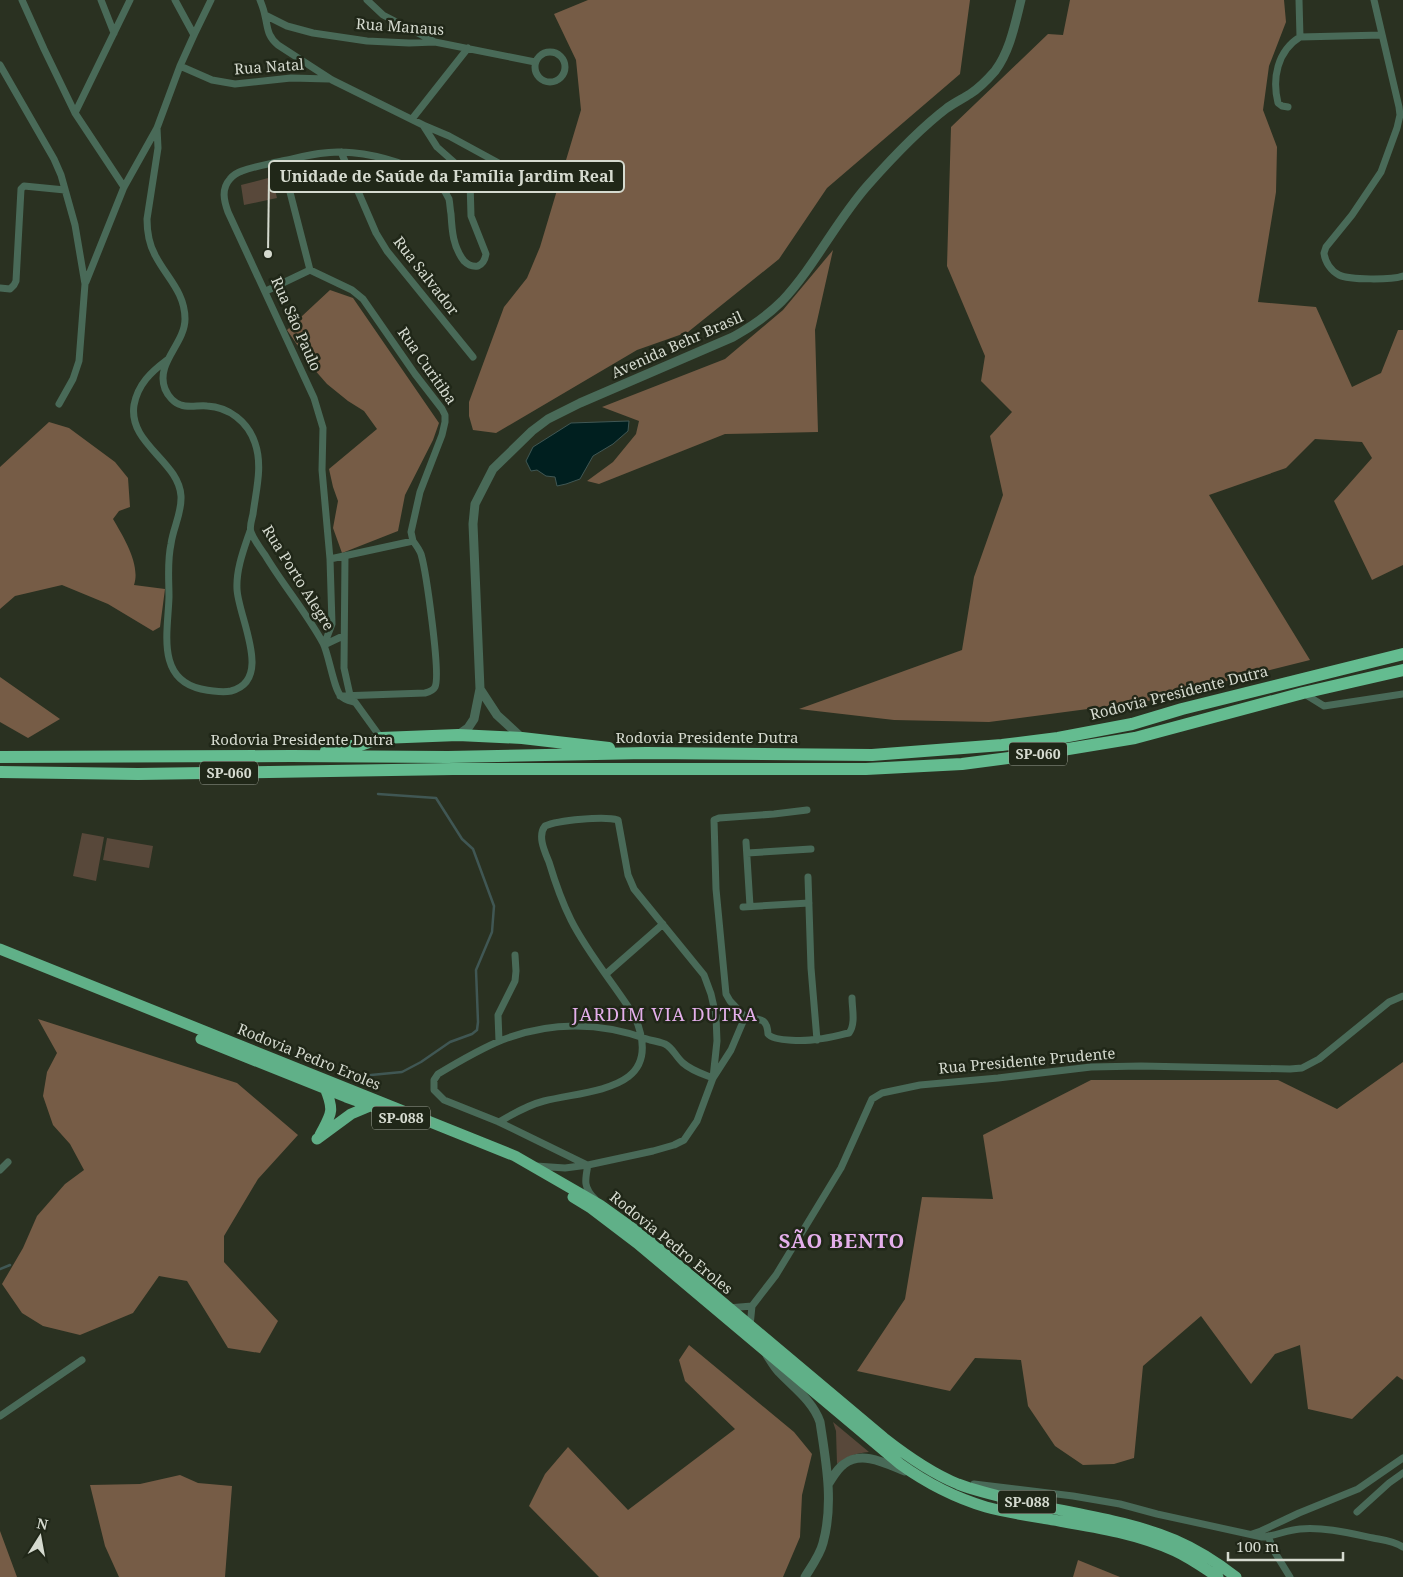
<svg xmlns="http://www.w3.org/2000/svg" width="1403" height="1577" font-family="'Noto Serif',serif">
<style>
.green{fill:#58483a}
.forest{fill:#765c46}
.water{fill:#001f1f;stroke:#405754}
.lines{fill:none;stroke-linecap:round;stroke-linejoin:round}
.stream{stroke:#405754;stroke-width:2.5}
.minor{stroke:#496a58;stroke-width:7}
.tertiary{stroke:#496a58;stroke-width:9}
.trunk{stroke:#60b088;stroke-width:11}
.motorway{stroke:#64bc90;stroke-width:12}
.labels{text-anchor:middle;stroke-width:5;stroke-linejoin:round;paint-order:stroke}
.shield{fill:#202718;stroke:#9fa498;stroke-width:1}
.shield-label{font-size:14px;font-weight:bold;fill:#d5dacf}
.street-label{font-size:15px;fill:#d5dacf;stroke:#202718}
.quarter-label{font-size:18px;letter-spacing:1px;fill:#e4afeb;stroke:#202718}
.district-label{font-size:20px;font-weight:bold;letter-spacing:1px;fill:#e4afeb;stroke:#202718}
.leader{fill:none;stroke:#d5dacf;stroke-width:2}
.callout-dot{fill:#d5dacf;stroke:#202718;stroke-width:2}
.callout{fill:#202718;stroke:#d5dacf;stroke-width:2}
.callout-label{font-size:16px;text-anchor:middle;font-weight:bold;fill:#d5dacf}
</style>
<rect width="100%" height="100%" fill="#2a3121"/>
<path class="green" d="M272,177l5,21 -33,7 -3,-20z
M82,833l22,4 -8,44 -23,-5z
M107,838l46,8 -4,22 -46,-8z
M833,1422l36,30c-13,1 -22,4 -32,12l-1,-33z"/>
<path class="forest" d="M588,0h382l-10,74 -133,114 -48,71 -91,73 -51,18 -141,83 -23,-3 -4,-14v-14l35,-95 23,-29 13,-31 41,-137 -5,-50 -22,-46z
M1070,0h214l2,22 -17,44 -6,44 14,37 -1,45 -18,110 58,5 36,80 29,-14 17,-43h5v235l-31,15 -38,-79 38,-43 -10,-16 -47,-3 -29,29 -77,27 101,165 -162,41 -159,21 -95,-2 -95,-11 163,-59 12,-73 29,-82 -13,-59 22,-24 -31,-31 4,-25 -38,-90 4,-139 97,-93 15,1z
M833,250l-18,80 3,102 -93,2 -126,50 -12,-3 26,-19 23,-28 3,-13 -37,-14 123,-48 58,-49z
M330,290l23,8 86,125 -6,17 -28,55 -7,36 -56,22 -9,-25 5,-27 -5,-14 -4,-18 48,-40 -13,-18 -16,-10 -21,-17 -14,-16 -26,-38z
M49,422l20,6 46,34 13,16 2,29 -11,4 -6,8c10,17 28,46 21,66l31,4 -5,38 -7,4 -45,-27 -46,-19 -47,11 -15,13v-142z
M0,677l60,42 -32,19 -28,-16z
M38,1019l199,64 61,52 -40,44 -34,57v26l54,59 -18,32 -32,-5 -41,-67 -28,-5 -26,37 -53,22 -37,-9 -21,-13 -20,-29 21,-36 14,-32 28,-32 19,-14 -14,-26 -17,-19 -10,-29 4,-24 10,-19z
M1403,1062v318l-6,-4 -45,43 -44,-10 -8,-64 -25,9 -24,30 -50,-68 -58,50 -9,92 -20,6 -31,1 -28,-19 -27,-40 -7,-46 -46,-2 -25,33 -93,-20 48,-72 17,-102 71,2 -10,-64 108,-55h187l59,29z
M689,1345l105,87 18,22 -10,41 -2,42 -17,40h-184l-70,-71 16,-32 23,-27 60,63 107,-81 -50,-48 -6,-21z
M180,1475l18,8 34,3 -7,91h-106l-14,-31 -15,-61 50,-1z
M0,1531l17,46h-17z
M1078,1560l42,17h-47z"/>
<path class="water" d="M629,421l-1,10 -15,13 -20,12 -13,23 -14,5 -9,2 -2,-9 -9,-1 -9,-6 -6,1 -5,-10 7,-14 38,-24z"/>
<g class="lines">
<path class="stream" d="M371,1075l31,-3 19,-10 29,-20 22,-8 5,-4 1,-8 -2,-52 16,-38 2,-26 -21,-57 -11,-10 -26,-41 -58,-4
M0,1269l10,-4"/>
<path class="minor" d="M22,0l22,49 31,64 49,74
M101,0l13,33
M175,0l19,35
M260,0c2,5 4,10 5,16 3,12 2,20 13,29l54,35 91,45 26,11 86,47
M367,0l16,15 52,27
M1374,0l25,107 1,8 -3,13 -16,44 -29,43 -26,32 -2,6c1,9 7,18 15,22 10,5 53,5 64,1
M265,15l22,11 26,7 54,8 42,2 26,-1 100,20
M1300,37l82,-2
M535 67a15 15 0 1 1 30 0a15 15 0 1 1-30 0Z
M0,65l54,94 7,16 14,50 10,59 -6,77 -6,18 -14,25
M180,66l32,14 23,4 56,-6 38,1
M1288,107l-6,-1 -4,-3c-6,-24 -1,-52 22,-66l-1,-37
M75,113l55,-113
M412,119l56,-71
M157,128l1,20 -11,71c0,13 2,25 8,36 11,22 30,37 30,64 0,25 -30,44 -20,70 3,7 9,14 16,16 8,3 18,0 26,1 22,1 41,16 48,37 8,23 1,47 -2,71 -1,5 -4,13 -2,18 3,8 9,16 14,23 18,30 41,57 58,88 6,12 11,47 18,53 3,4 9,5 13,6
M341,152l35,81 11,18 86,106
M282,161l28,109 42,20 11,9 52,75 27,35 3,6v7l-3,13 -22,57 -9,40 2,9
M86,282l38,-95 33,-59 23,-62 14,-31 17,-35
M0,288l10,1 4,-4 2,-4 5,-92 3,-3 41,4
M266,291l44,-21
M167,360c-16,12 -29,24 -33,45 -6,39 45,56 47,91 1,17 -8,32 -10,48 -4,18 -2,35 -2,53 -1,34 -13,82 32,92 10,2 21,4 30,2 43,-11 7,-74 6,-102 -1,-20 7,-40 13,-58
M345,556l-1,112 6,27 31,43
M330,559l83,-18c3,4 6,8 8,13 5,17 20,121 14,133 -2,4 -6,5 -10,6l-85,3
M324,645l8,-21 -2,-65 -8,-89 1,-42 -9,-30 -86,-186c-4,-11 -7,-23 2,-33 2,-3 8,-7 12,-8 13,-5 27,-7 40,-10 20,-4 40,-10 60,-9 28,1 59,9 84,23 10,5 18,13 23,24 1,5 1,10 2,15 1,17 2,33 13,47 4,4 8,6 14,5 5,-2 7,-6 8,-12l-15,-38 -1,-35 -6,-10 -27,-24 -14,-22
M324,645l19,-9
M1303,693l21,13 79,-12
M746,842l4,64
M747,853l64,-4
M808,877l3,91 6,72
M743,907l66,-4
M606,974l57,-50
M745,1017c15,3 22,0 23,17 6,8 40,7 50,5 11,-1 21,-4 31,-6 7,-9 3,-25 3,-35
M499,1041l-1,-26 17,-34 1,-10 -1,-16
M499,1122c15,-9 29,-17 45,-21 49,-12 122,-10 91,-84 -20,-32 -47,-63 -64,-97 -9,-18 -16,-38 -22,-58 -4,-10 -12,-26 -4,-36 13,-6 60,-10 73,-6l10,55 6,14 70,86 7,19 5,22 1,25 -4,37
M587,1165l-88,-43 -55,-22 -10,-10v-10l4,-6c20,-12 42,-25 64,-34 49,-19 99,-18 148,0 5,1 10,2 15,4 8,4 11,13 18,19 9,8 20,11 30,15
M588,1165c-3,15 -5,22 7,34
M536,1166l29,2 23,-3 65,-14 21,-6 10,-5 13,-19 16,-43 18,-28 14,-33 -15,-16 -4,-7 -10,-105 -2,-69 5,-2 55,-4 33,-4
M0,1170l8,-8
M728,1308l24,-2
M750,1326l2,-20 24,-31 65,-107 31,-69 10,-6 38,-8 78,-7 93,-11 50,-1 149,3 12,-1 17,-9 70,-57 14,-6
M0,1416l82,-56
M974,1484l99,12 47,8 37,10 105,23c13,-1 25,-7 38,-8 25,-2 49,4 73,9 10,2 21,3 30,9
M1357,1512l32,-29 14,-10
M1252,1534l9,-3 38,-18 59,-24 45,-31
M1268,1536l6,15 16,26"/>
<path class="tertiary" d="M480,689l17,26 25,23
M458,735l10,-7 6,-9 6,-30 -7,-165 2,-20 18,-35 39,-38 16,-12 32,-16 153,-66c18,-10 34,-21 49,-36 33,-35 54,-80 86,-116 24,-27 50,-55 79,-77 7,-5 15,-9 23,-14 8,-5 18,-15 25,-23 15,-20 20,-47 26,-71
M767,1355c4,6 7,12 12,17 14,15 34,29 41,50 6,40 14,81 3,121 -3,12 -12,24 -18,34
M829,1483c4,-6 8,-14 15,-19 18,-14 43,0 61,7"/>
<path class="trunk" d="M0,949l515,207 85,49 46,33 238,200c23,18 47,35 74,46 21,8 44,13 66,18 50,12 103,18 151,38 21,9 43,23 61,37
M201,1039l145,58 31,11
M320,1135c11,-21 15,-23 5,-47
M317,1139l34,-25 19,-8
M573,1197l18,11 46,35 263,221c25,18 56,34 86,43 18,5 37,8 56,11 45,8 91,14 133,33 15,7 29,17 43,26"/>
<path class="motorway" d="M326,751l37,-7 18,-6 77,-3 64,3 87,10
M0,757l291,-1 157,1 198,-4 226,2 130,-10 56,-7 74,-14 50,-15 221,-55
M0,772l138,2 315,-5h413l96,-5 70,-9 103,-17 168,-45 100,-23"/>
</g>
<g class="labels">
<g class="shield">
<rect x="1009" y="742.5" width="58" height="23" rx="4"/>
<rect x="200" y="761.5" width="58" height="23" rx="4"/>
<rect x="372" y="1106.5" width="58" height="23" rx="4"/>
<rect x="998" y="1490.5" width="58" height="23" rx="4"/>
</g>
<g class="shield-label">
<text x="1038" y="759">SP-060</text>
<text x="229" y="778">SP-060</text>
<text x="401" y="1123">SP-088</text>
<text x="1027" y="1507">SP-088</text>
</g>
<g class="street-label">
<text transform="translate(400 27) rotate(4)" y="5">Rua Manaus</text>
<text transform="translate(269 67) rotate(-4)" y="5">Rua Natal</text>
<text transform="translate(426 276) rotate(52)" y="5">Rua Salvador</text>
<text transform="translate(296 324) rotate(66)" y="5">Rua São Paulo</text>
<text transform="translate(677 345) rotate(-24)" y="5">Avenida Behr Brasil</text>
<text transform="translate(427 366) rotate(55)" y="5">Rua Curitiba</text>
<text transform="translate(298 578) rotate(58)" y="5">Rua Porto Alegre</text>
<text transform="translate(1179 693) rotate(-14)" y="5">Rodovia Presidente Dutra</text>
<text x="707" y="743">Rodovia Presidente Dutra</text>
<text x="302" y="745">Rodovia Presidente Dutra</text>
<text transform="translate(309 1057) rotate(22)" y="5">Rodovia Pedro Eroles</text>
<text transform="translate(1027 1061) rotate(-5)" y="5">Rua Presidente Prudente</text>
<text transform="translate(671 1243) rotate(39)" y="5">Rodovia Pedro Eroles</text>
</g>
<g class="quarter-label">
<text x="665" y="1021">JARDIM VIA DUTRA</text>
</g>
<g class="district-label">
<text x="842" y="1248">SÃO BENTO</text>
</g>
</g>
<path class="leader" d="M268 254L269 177"/>
<circle class="callout-dot" cx="268" cy="254" r="5"/>
<rect class="callout" x="269" y="161" width="355" height="31" rx="5"/>
<g class="callout-label">
<text x="447" y="182">Unidade de Saúde da Família Jardim Real</text>
</g>
<g transform="translate(40 1537) rotate(11)" stroke="#202718" stroke-width="4" paint-order="stroke">
<path d="M0-4L9 19L0 12L-9 19Z" fill="#d5dacf"/>
<text y="-8" font-size="14" font-weight="bold" text-anchor="middle" fill="#d5dacf">N</text>
</g>
<path d="M1228 1552v8h115v-8" fill="none" stroke="#d5dacf" stroke-width="2.5"/>
<text x="1236" y="1552" font-size="15" fill="#d5dacf" stroke="#202718" stroke-width="4" paint-order="stroke">100 m</text>
</svg>
